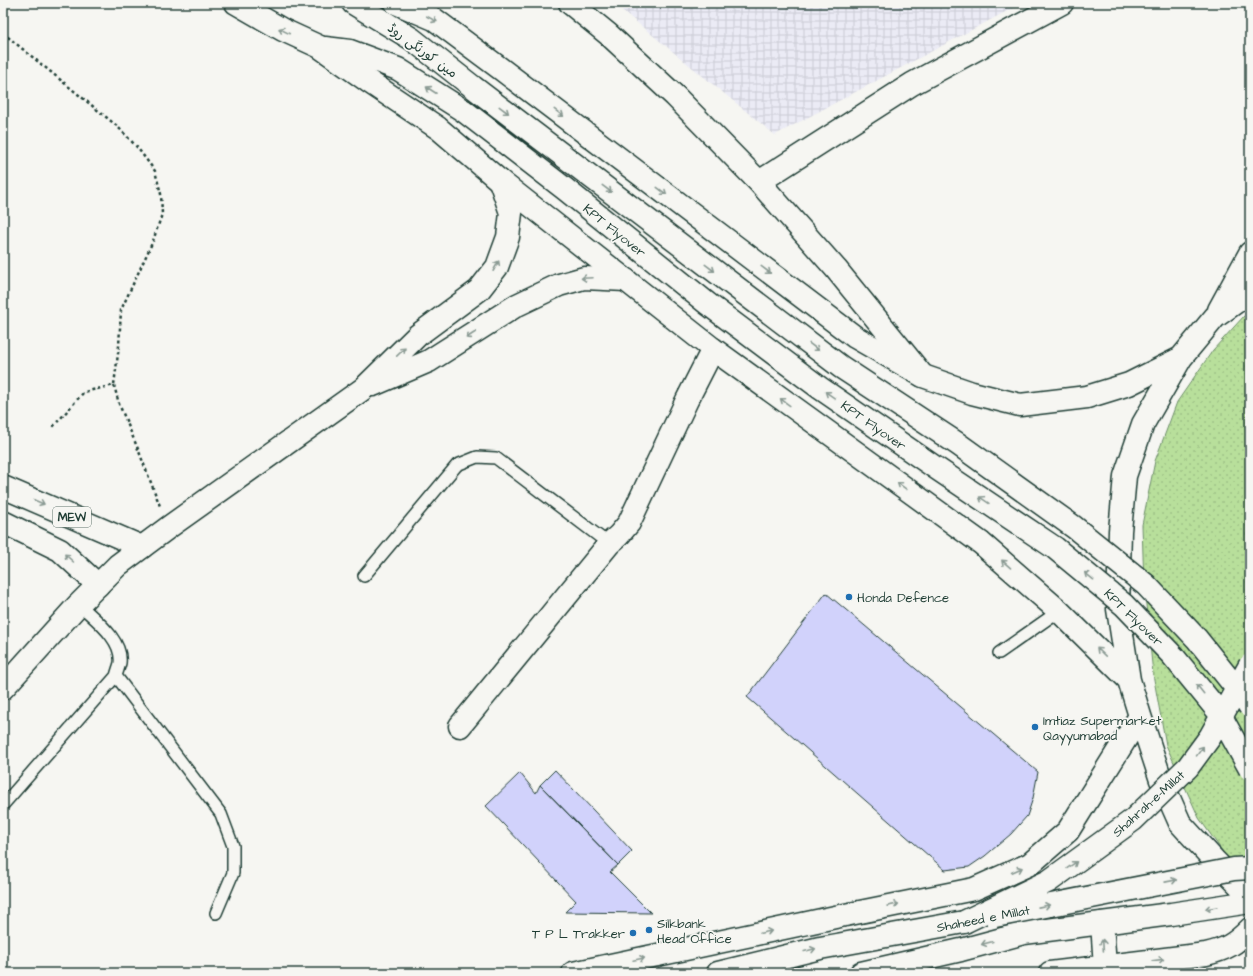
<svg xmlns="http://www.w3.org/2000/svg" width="1253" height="976" font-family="'Architects Daughter','Playpen Sans Arabic',sans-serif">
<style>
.industrial{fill:url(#industrial-grid)}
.grass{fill:url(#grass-dots);stroke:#6c8e68}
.building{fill:#d1d2fb;stroke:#1f3d34}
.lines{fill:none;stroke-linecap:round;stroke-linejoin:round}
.service-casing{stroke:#1f3d34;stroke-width:14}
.minor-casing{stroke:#1f3d34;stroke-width:25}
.tertiary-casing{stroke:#1f3d34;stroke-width:25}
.primary-casing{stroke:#1f3d34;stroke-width:25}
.motorway-casing{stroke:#1f3d34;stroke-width:25}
.path{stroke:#1f3d34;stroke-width:2.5;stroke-dasharray:3 3;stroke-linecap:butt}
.service{stroke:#f6f6f2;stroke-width:11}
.minor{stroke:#f6f6f2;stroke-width:22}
.tertiary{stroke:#f6f6f2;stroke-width:22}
.primary{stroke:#f6f6f2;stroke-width:22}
.motorway{stroke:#f6f6f2;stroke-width:22}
.primary-bridge-casing{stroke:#1f3d34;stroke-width:25;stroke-linecap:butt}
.primary-bridge{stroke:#f6f6f2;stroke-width:22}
.oneway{stroke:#8a9a93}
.poi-dot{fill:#1f6fb2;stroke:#f6f6f2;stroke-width:1.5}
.labels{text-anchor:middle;stroke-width:3.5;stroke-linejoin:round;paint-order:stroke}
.shield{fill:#f6f6f2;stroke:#60746d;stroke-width:1}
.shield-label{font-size:12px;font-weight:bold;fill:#1f3d34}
.street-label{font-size:13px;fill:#1f3d34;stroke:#f6f6f2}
.poi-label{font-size:13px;fill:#1f3d34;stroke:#f6f6f2;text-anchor:start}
</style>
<defs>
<pattern id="industrial-grid" width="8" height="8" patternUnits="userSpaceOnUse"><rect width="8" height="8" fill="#ebebf5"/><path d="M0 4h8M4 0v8" fill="none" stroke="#c9cad3"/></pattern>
<pattern id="grass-dots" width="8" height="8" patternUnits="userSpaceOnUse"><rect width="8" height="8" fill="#b8df9b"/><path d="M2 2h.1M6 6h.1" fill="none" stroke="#9ec086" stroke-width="1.8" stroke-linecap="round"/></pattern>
</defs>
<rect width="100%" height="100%" fill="#f6f6f2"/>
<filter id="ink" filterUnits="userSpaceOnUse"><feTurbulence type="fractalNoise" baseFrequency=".025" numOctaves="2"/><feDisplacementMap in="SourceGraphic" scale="8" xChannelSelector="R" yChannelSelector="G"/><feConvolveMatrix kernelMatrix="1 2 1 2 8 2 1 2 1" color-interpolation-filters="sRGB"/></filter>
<g filter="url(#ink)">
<path class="industrial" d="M613,3h409l-247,132z"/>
<path class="grass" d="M1250,313v565l-20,-16 -31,-44 -33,-73 -13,-71 -9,-89 -2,-60 13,-64 22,-59 36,-52 31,-34z"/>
<path class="building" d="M826,593l212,179 -5,26 -6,18 -16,18 -26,22 -16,11 -24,3 -198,-173z
M555,770l77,81 -14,14 -78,-80z
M520,773l16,20 4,-8 78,80 -8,7 41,41 -86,-1 11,-11 -90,-95z"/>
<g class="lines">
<defs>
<path id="service" d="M364,576l93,-111 20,-8 19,1 113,86
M999,653l60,-42
M116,676l105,138 12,32v27l-17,40
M3,805l113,-129c1,-4 3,-9 4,-13 3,-24 -26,-44 -41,-59"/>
<path id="minor" d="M570,3l38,31 67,62 84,86 77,87 86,106
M759,182l153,-98 150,-81
M460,726l149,-182 10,-9 10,-12 58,-123 26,-51
M1102,923l3,44
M1050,973l156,-19c21,-5 29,-10 44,-25"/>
<path id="tertiary" d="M373,385l56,-24 88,-56 42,-20 25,-7 42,2
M3,688l76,-84 39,-39 51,-38 194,-138 55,-54 61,-45 18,-23 11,-30 3,-24 -11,-32"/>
<path id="primary" d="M236,3l47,27 37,17 48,34 70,47 62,53 213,168 268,194 78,68 70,69
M353,3l59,36 61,48
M396,3l38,16 67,50 354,268 68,39 49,17 48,12 67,-8 42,-13 52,-26
M325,48l25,3 48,18 66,42
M1250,292l-35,25 -34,41 -38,66 -18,52 -5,55 -2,78 11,71 11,36 21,64 19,43 34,37 26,26 10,7
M1219,310l31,-57
M573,973l267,-57 134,-27 56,-25 38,-33 72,-115
M718,973l102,-25 144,-26
M861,973l100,-23 63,-17 147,-19 79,-12"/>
<path id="motorway" d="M3,487l139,60
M3,522l57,28 38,35"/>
</defs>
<use href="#service" class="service-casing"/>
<use href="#minor" class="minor-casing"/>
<use href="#tertiary" class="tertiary-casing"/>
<use href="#primary" class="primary-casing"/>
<use href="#motorway" class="motorway-casing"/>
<path class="path" d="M3,33l114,93 19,20 19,25 6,23 1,20 -9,27 -32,69 -2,36 -5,39 -30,7 -32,36
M114,385l5,19 19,45 22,57"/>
<use href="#service" class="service"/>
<use href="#minor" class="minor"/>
<use href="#tertiary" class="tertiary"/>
<use href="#primary" class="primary"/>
<use href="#motorway" class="motorway"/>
<defs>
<path id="primary-bridge" d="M473,87l368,280 117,77 116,83 72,58 51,54 48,60 5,8
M464,111l101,78 143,115 112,84 116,80 119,80 69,57 49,51 45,55 32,58
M995,916l239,-47 16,-1
M964,922l85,-41 84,-61 55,-53 22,-30 40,-72"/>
</defs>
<use href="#primary-bridge" class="primary-bridge-casing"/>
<use href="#primary-bridge" class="primary-bridge"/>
</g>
<defs><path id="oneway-shaft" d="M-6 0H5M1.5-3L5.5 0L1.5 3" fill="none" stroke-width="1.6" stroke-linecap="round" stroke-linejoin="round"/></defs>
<g class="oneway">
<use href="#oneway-shaft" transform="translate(432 19) rotate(28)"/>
<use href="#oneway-shaft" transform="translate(284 31) rotate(-154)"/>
<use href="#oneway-shaft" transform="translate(431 90) rotate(-147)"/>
<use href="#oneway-shaft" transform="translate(504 110) rotate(37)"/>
<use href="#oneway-shaft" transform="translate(559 113) rotate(37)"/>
<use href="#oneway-shaft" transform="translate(607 189) rotate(37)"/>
<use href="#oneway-shaft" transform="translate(662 191) rotate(37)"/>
<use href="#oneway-shaft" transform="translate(496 266) rotate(-61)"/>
<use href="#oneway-shaft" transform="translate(710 268) rotate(37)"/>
<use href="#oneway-shaft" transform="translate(766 270) rotate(37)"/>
<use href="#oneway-shaft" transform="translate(587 278) rotate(177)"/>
<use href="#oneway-shaft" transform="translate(471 335) rotate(147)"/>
<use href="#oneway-shaft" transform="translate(814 347) rotate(37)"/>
<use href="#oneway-shaft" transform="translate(401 352) rotate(-44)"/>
<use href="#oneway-shaft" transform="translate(830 395) rotate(-145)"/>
<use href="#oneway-shaft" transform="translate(785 402) rotate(-144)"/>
<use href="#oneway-shaft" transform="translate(902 486) rotate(-144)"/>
<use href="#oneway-shaft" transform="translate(984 500) rotate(-146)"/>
<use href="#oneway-shaft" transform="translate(39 502) rotate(23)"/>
<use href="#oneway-shaft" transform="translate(69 558) rotate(-138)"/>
<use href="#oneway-shaft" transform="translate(1006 564) rotate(-139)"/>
<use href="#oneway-shaft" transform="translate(1089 576) rotate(-141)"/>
<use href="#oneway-shaft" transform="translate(1101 652) rotate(-136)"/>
<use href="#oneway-shaft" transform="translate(1200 689) rotate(-129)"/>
<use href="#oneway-shaft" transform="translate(1200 751) rotate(-54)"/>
<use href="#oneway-shaft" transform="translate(1072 865) rotate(-35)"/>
<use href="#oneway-shaft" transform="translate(1017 870) rotate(-24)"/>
<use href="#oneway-shaft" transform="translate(1171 881) rotate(-11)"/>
<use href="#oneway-shaft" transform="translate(893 905) rotate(-11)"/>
<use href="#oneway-shaft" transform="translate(1044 906) rotate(-11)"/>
<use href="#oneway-shaft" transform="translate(1211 908) rotate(171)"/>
<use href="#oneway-shaft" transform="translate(766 932) rotate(-12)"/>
<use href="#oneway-shaft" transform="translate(987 943) rotate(165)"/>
<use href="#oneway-shaft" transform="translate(1103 945) rotate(-94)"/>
<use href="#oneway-shaft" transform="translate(810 950) rotate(-14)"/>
<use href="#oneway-shaft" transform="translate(639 959) rotate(-12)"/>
<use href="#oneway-shaft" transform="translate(1158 960) rotate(-7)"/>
</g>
</g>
<g class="poi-dot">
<circle cx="849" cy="597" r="4"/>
<circle cx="1035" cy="727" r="4"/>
<circle cx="649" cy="930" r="4"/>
<circle cx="633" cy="933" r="4"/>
</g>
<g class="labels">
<rect class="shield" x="53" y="507" width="38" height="20" rx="3"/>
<g class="shield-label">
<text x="72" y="521">MEW</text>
</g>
<g class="street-label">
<text transform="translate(423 50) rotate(36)" y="5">مین کورنگی روڈ</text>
<text transform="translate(615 230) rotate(39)" y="5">KPT Flyover</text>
<text transform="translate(874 425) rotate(35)" y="5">KPT Flyover</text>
<text transform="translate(1134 617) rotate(44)" y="5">KPT Flyover</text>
<text transform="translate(1148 803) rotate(-42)" y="5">Shahrah-e-Millat</text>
<text transform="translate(983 918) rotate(-11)" y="5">Shaheed e Millat</text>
</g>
<g class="poi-label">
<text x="857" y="602">Honda Defence</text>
<text x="1043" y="725">Imtiaz Supermarket<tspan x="1043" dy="15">Qayyumabad</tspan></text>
<text x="657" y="928">Silkbank<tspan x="657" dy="15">Head Office</tspan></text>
<text x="625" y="938" text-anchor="end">T P L Trakker</text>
</g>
</g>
<rect width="1253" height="976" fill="none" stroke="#f6f6f2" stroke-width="16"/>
<rect x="8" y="8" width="1237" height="960" fill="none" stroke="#1f3d34" stroke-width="1.5" filter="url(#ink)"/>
</svg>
